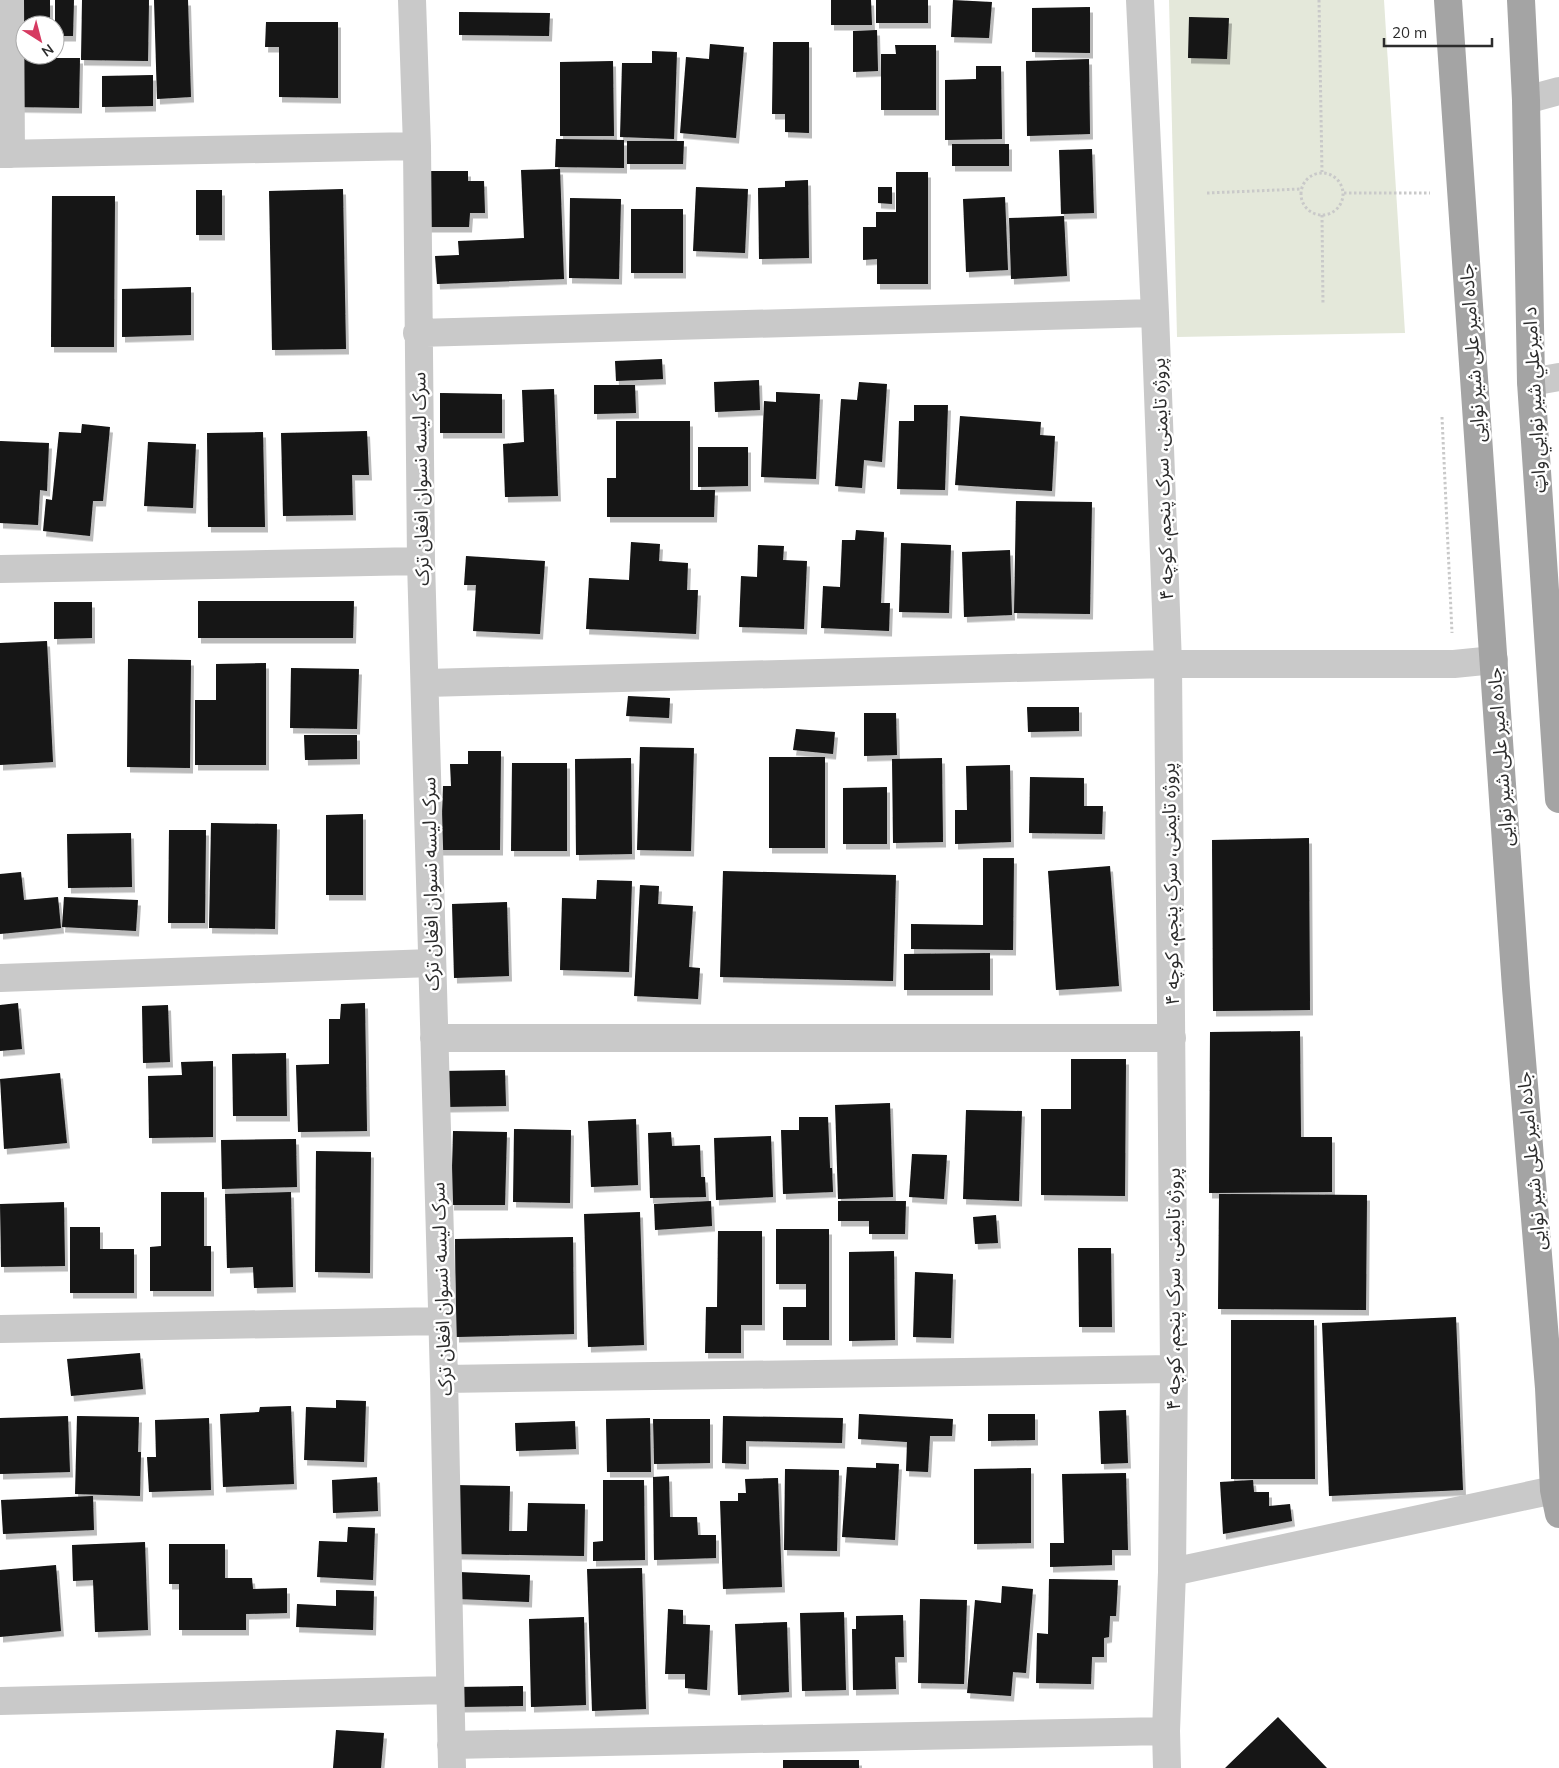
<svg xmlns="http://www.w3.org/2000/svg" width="1559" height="1768" font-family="Mulish,'Noto Sans Arabic',sans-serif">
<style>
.green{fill:#e4e8da}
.building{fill:#131313;filter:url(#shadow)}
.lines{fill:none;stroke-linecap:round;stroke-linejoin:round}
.path{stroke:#c9c9c9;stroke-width:3;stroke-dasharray:2.5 2.5;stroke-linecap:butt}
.minor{stroke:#c9c9c9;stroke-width:28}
.major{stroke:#a4a4a4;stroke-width:28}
.labels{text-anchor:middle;stroke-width:5;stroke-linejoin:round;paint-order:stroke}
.street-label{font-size:19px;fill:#2c2c2c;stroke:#fff}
</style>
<defs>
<filter id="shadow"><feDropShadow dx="3" dy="5.5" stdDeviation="0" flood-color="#0004"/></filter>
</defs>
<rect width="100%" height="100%" fill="#fff"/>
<path class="green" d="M1169,0h215l21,333 -228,4z"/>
<path class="building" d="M15,0h35v25h-25v11h-10z
M55,0h19l-1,36h-18z
M82,0h67l-1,61 -67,-1z
M154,0h34l3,97 -34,2z
M831,0h40l1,25h-41z
M876,0h52v23h-52z
M953,0l39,2 -3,36 -38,-1z
M1090,7v46l-58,-1v-44z
M459,12l91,1 -1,23 -90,-1z
M1189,17l40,1 -2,41 -39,-1z
M266,22h72v76l-59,-1v-50h-14z
M877,30l1,41 -25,1v-41z
M773,42h36v91l-24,-1v-18h-13z
M710,44l34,3 -8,91 -56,-5 6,-76 23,2z
M895,45h41v65h-55v-56h15z
M652,51l25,1 -3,87 -54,-2 2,-74h30z
M14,58h66l-1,50 -65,-1z
M1089,59l1,75 -63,2 -1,-75z
M613,61l1,75h-54v-74z
M976,66h25l1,73 -57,1v-60l31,-1z
M153,75v31l-51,1v-31z
M556,139l68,1v28l-69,-1z
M627,141h57l-1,23h-56z
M952,144h57v22h-57z
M1092,149l2,64 -33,1 -2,-64z
M560,169l4,110 -127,5 -2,-28 24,-1 -1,-14 66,-3 -3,-68z
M425,171h43v10h16l1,32h-15l-1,14h-44z
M896,172h32v112h-51v-25l-14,1v-33h13v-15h20z
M808,180l1,78 -50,1 -1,-71 27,-1v-6z
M696,187l52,2 -3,64 -52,-2z
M878,187h14v17l-14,-1z
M343,189l3,160 -74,1 -3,-159z
M196,190h26v45h-26z
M52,196h63l-1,151h-63z
M1005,197l3,73 -42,2 -3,-73z
M570,198l51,1 -2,80 -50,-1z
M631,209h52v64h-52z
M1064,216l3,60 -56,3 -2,-61z
M191,287v48l-69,2v-48z
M662,359l1,20 -47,2 -1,-20z
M759,380l1,30 -45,2 -1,-30z
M859,382l28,2 -5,78 -18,-2 -2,28 -27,-2 6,-87 16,1z
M594,385h41l1,28 -42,1z
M554,389l4,107 -53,1 -2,-53 21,-2 -2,-52z
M776,392l44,2 -4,85 -55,-2 3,-76 12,1z
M440,393l62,1v39h-62z
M914,405h34l-3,85 -48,-1 2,-68h15z
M960,416l81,6 -1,13 15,1 -3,55 -97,-6z
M616,421h74v69h25l-1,27h-107v-39h9z
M82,424l28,3 -7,74h-10l-3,35 -47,-5 3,-32 6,1 7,-68 22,1z
M367,431l2,44h-17l1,40 -70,1 -2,-83z
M263,432l2,95h-57l-1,-94z
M0,441l49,2 -2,48 -7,-1 -2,35 -38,-2z
M148,442l48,2 -3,64 -49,-2z
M698,447h50v39l-50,1z
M1016,501l76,1 -2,112 -76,-1z
M856,530l28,2 -3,71h9l-1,28 -68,-3 2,-42 17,1 2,-47h13z
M631,542l29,2 -1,17 29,2 -1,27h11l-2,44 -110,-5 3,-51 40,2z
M901,543l50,2 -2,68 -50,-1z
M758,545l26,1 -1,14 24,1 -3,68 -65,-2 2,-51 16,1z
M1010,550l2,65 -48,2 -2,-65z
M466,556l79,5 -5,73 -67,-3 3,-46h-12z
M198,601h156l-1,37h-155z
M54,602h38v36l-38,1z
M47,641l6,121 -53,3v-122z
M128,659l63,1 -1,108 -63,-1z
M266,663v102h-71v-65h21v-36z
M291,668l68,1 -2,60 -67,-1z
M628,696l42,2 -1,20 -43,-2z
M1027,707h52v24l-51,1z
M864,713h32l1,42 -33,1z
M796,729l39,3 -2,22 -40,-4z
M304,735h53v24l-52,1z
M640,747l54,1 -3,103 -54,-1z
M468,751h33l-1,99h-66v-36h8l1,-28h8l-1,-22h18z
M769,757h56v91h-56z
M631,758l1,96 -56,1 -1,-96z
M942,758l1,84 -50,1 -1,-84z
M512,763h55v88h-56z
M1010,765l1,77 -56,2v-34h12l-1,-44z
M1030,777l54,1v28h19l-1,28 -73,-1z
M887,787v57h-44v-56z
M363,814v81h-37v-80z
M211,823l66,1 -2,105 -66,-1z
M169,830h37l-1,93h-37z
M131,833l1,54 -64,1 -1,-54z
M1309,838l1,172 -97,1 -1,-171z
M983,858h31l-1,92 -102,-1v-25l72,1z
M1110,866l9,120 -63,4 -8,-119z
M723,871l173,4 -3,106 -173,-4z
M21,872l3,28 34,-3 3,31 -61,6v-60z
M597,880l35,1 -3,91 -69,-2 2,-72 34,1z
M640,885l19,1 -1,18 35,2 -4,61 11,1 -2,31 -64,-3z
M64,897l74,3 -2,31 -74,-4z
M507,902l2,74 -55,2 -2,-74z
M990,953v37h-86v-36z
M18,1003l4,46 -22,2v-46z
M365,1003l2,128 -69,1 -2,-67 33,-1v-45h11l1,-15z
M168,1005l2,57 -27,1 -1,-57z
M1300,1031l1,106h31v55l-123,1 1,-161z
M286,1053l1,63h-54l-1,-62z
M1071,1059h55l-1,137 -84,-1v-86h30z
M213,1061v76l-64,1 -1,-62 34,-1 -1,-13z
M505,1070l1,36 -63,1 -1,-36z
M60,1073l7,70 -63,6 -4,-70z
M890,1103l3,94 -55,2 -3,-94z
M966,1110l56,1 -3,90 -56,-2z
M799,1117h29l2,51h2l1,24 -50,2 -2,-64h18z
M636,1119l2,66 -47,2 -3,-66z
M514,1129l57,1 -1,73 -57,-1z
M453,1131l54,1 -2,73h-54z
M671,1132l1,14 28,-1 1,32h4l1,20 -56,1 -2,-65z
M771,1136l2,61 -57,3 -2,-62z
M296,1139l1,48 -75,2 -1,-49z
M316,1151l55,1 -1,121 -55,-1z
M912,1154l35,1 -3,44 -35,-2z
M161,1192h43v54h7v45h-61v-44l11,-1z
M291,1192l2,95 -39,1 -1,-21 -26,1 -2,-74z
M1219,1194l148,1 -1,115 -148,-1z
M711,1201l1,25 -57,4 -1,-26z
M838,1201h68l-1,33h-36v-13h-31z
M64,1202l1,64 -64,1 -1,-63z
M640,1212l4,133 -56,2 -4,-133z
M996,1215l2,28 -23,1 -2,-27z
M70,1227h30v22h34v44h-64z
M776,1229h53v111h-46v-33h23v-23h-30z
M718,1231h44v94h-21v28h-36l1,-46h11z
M573,1237l1,97 -118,3 -1,-98z
M1078,1248h33l1,79h-33z
M894,1251l1,89 -46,1v-89z
M915,1272l38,2 -2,64 -38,-1z
M1456,1317l7,173 -134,6 -7,-173z
M1231,1320h83l1,159h-84z
M140,1353l3,36 -72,7 -4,-37z
M336,1400l30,1 -2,61 -60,-2 2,-53 30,1z
M291,1406l3,78 -71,3 -3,-73 39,-2 1,-5z
M1126,1410l2,53 -27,1 -2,-53z
M859,1414l94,5 -1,17h-22l-2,36 -22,-1 1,-29 -49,-3z
M988,1414h47v26l-47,1z
M68,1416l2,56 -70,2v-56z
M77,1416l62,1 -1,35h3l-1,44 -65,-2z
M723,1416l120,2 -1,25 -96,-2v23l-24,-1z
M209,1418l2,72 -62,2 -2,-35h9l-1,-37z
M650,1418l1,54h-44l-1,-53z
M653,1419h57v44l-56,1z
M575,1421l1,28 -60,2 -1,-28z
M876,1463l23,1 -4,76 -53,-3 5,-70 29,1z
M1031,1468v75l-57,1v-75z
M785,1469l54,1 -2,81 -53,-1z
M1126,1473l2,77h-16v15l-62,2v-24h14l-2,-69z
M669,1476l1,41h27l1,18h18v23l-62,2 -1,-83z
M377,1477l1,34 -45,2 -1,-33z
M778,1478l4,109 -59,2 -3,-88h18v-8h8l-1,-14z
M603,1480h41l1,80 -52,1v-19l10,-1z
M1253,1480l1,12h15v14l21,-2 2,17 -69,13 -3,-52z
M453,1485l57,1 -1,45h18l1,-28 57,1 -1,52 -132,-2z
M93,1496l1,34 -91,4 -2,-34z
M348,1527l27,1 -2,52 -56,-3 2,-36 28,1z
M145,1542l3,88 -53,2 -2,-52 -20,1 -1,-36z
M169,1544h56v34h27l1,11 34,-1v25l-41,1v16h-67v-46h-10z
M56,1565l5,66 -61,6v-67z
M642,1568l4,141 -54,2 -5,-142z
M459,1572l71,3 -1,27 -70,-3z
M1049,1579l69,1 -2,36h-6l-1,21 -5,1v19h-12l-1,27 -55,-1 1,-50 11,1z
M1002,1586l31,3 -7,84 -13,-1 -2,24 -44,-3 8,-93 26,3z
M336,1590l38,1 -1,39 -77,-3 1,-23 39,2z
M920,1599l47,1 -3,84 -46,-1z
M668,1609l15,1v14l27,1 -3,65 -22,-2v-14h-20z
M844,1612l2,78 -44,1 -2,-78z
M903,1615l1,42h-9l1,32 -43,1 -1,-61h4v-13z
M584,1617l2,88 -55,2 -2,-88z
M787,1622l2,70 -51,3 -3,-71z
M523,1686v20l-66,1v-20z
M1278,1717l49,51h-102z
M336,1730l48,3 -3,35h-48z
M783,1760h76v8h-76z"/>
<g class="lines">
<path class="path" d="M1319,0l3,172
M1301 194a21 21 0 1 1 42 0a21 21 0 1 1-42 0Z
M1207,193l93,-4
M1344,193h86
M1322,215l1,90
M1442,417l10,216"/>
<path class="minor" d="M10,0l1,154
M412,0l5,146 4,415 23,818 8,389
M1140,0l15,313 13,351 6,705 -2,203 -6,159 1,37
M1526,100l33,-9
M0,154l417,-8
M417,333l738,-20
M1531,382l28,-5
M0,569l421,-8
M426,683l742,-19h286l40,-4
M0,978l432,-15
M434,1038h738
M0,1329l442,-8
M444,1379l730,-10
M1172,1572l382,-82
M0,1701l449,-11
M451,1745l715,-14"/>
<path class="major" d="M1448,0l68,988 33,400 5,102 5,24
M1521,0l5,100 5,282 28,417"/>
</g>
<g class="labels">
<g class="street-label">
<text transform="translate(1472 353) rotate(-94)" y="7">جاده امیر علی شیر نوایی</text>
<text transform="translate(1534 400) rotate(-93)" y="7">د امیرعلي شیر نوايي واټ</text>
<text transform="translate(420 479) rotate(-91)" y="7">سرک لیسه نسوان افغان‌ ترک</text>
<text transform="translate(1162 479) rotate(-92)" y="7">پروژه تایمنی، سرک پنجم، کوچه ۴</text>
<text transform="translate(1500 757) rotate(-94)" y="7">جاده امیر علی شیر نوایی</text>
<text transform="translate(430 884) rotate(-91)" y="7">سرک لیسه نسوان افغان‌ ترک</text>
<text transform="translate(1170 884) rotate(-91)" y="7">پروژه تایمنی، سرک پنجم، کوچه ۴</text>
<text transform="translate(1531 1161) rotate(-95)" y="7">جاده امیر علی شیر نوایی</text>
<text transform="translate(441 1289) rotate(-92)" y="7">سرک لیسه نسوان افغان‌ ترک</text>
<text transform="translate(1173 1289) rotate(-90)" y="7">پروژه تایمنی، سرک پنجم، کوچه ۴</text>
</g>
</g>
<g transform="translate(40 40) rotate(144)"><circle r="24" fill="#ffffff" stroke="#ababab"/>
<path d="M0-4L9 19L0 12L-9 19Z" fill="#d63a61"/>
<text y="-8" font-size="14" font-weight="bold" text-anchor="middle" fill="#2c2c2c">N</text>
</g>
<path d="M1384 38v8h108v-8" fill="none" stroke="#2c2c2c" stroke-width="2.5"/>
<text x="1392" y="38" font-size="15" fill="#2c2c2c" stroke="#ffffff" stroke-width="4" paint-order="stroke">20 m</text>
</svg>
